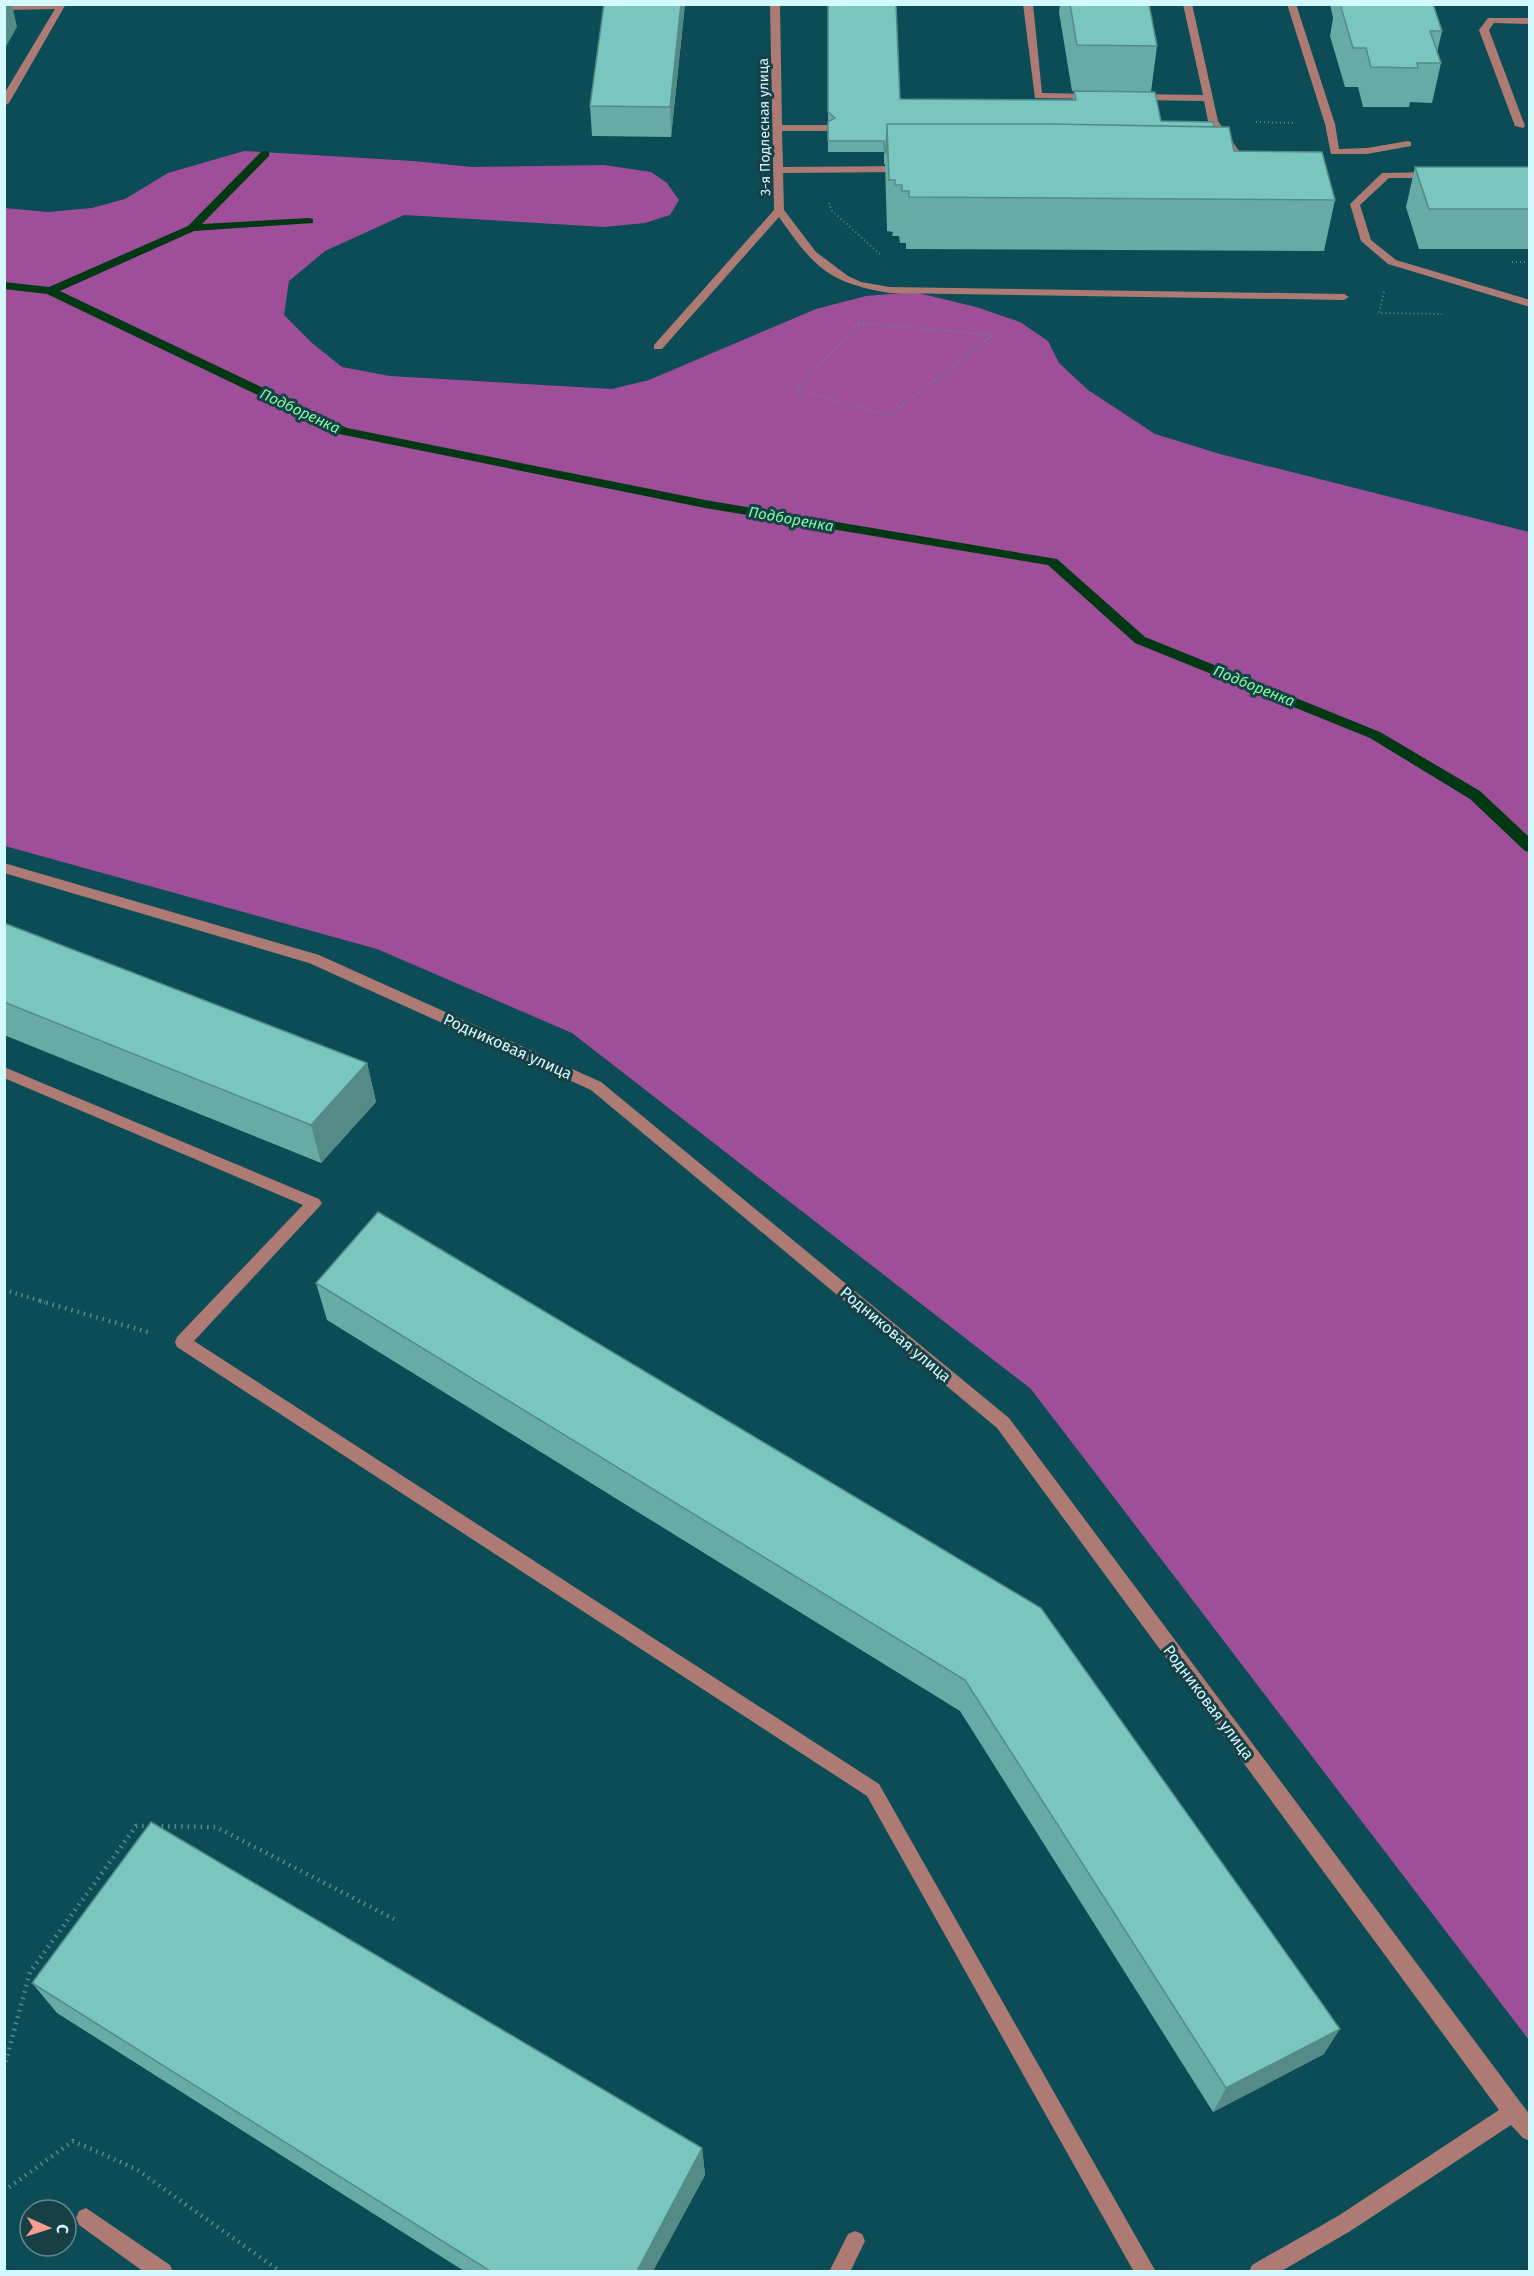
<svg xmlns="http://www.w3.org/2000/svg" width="1534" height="2276" font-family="'Fira Sans',sans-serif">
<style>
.forest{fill:#9f4f9a}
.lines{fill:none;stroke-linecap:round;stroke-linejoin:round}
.stream{fill:#003813;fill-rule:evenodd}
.path-far2{stroke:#558c94;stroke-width:2;stroke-dasharray:1 3;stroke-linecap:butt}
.path-far1{stroke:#558c94;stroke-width:4;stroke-dasharray:1.5 4.5;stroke-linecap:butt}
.path{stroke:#558c94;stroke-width:4.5;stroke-dasharray:1.5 5;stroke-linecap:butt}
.minor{fill:#ad7b73;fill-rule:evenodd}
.wall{fill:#68aaa6}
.shaded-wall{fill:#558b87}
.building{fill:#79c6c1;stroke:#558b87;stroke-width:1.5}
.labels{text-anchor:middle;stroke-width:6;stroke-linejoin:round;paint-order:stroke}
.far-street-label{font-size:14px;fill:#d3f8fe;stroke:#174046}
.far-water-label{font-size:15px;font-style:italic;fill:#7ffd9e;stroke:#174046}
.street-label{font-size:16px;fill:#d3f8fe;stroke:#174046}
</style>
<rect width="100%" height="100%" fill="#0b4c56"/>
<path class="forest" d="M244,151l169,10 59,6 132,-2 47,7 16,11 12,17 -9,15 -25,8 -41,4 -200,-12 -79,36 -36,30 -5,34 28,28 30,24 48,9 222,13 37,-9 167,-71 50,-13 48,-4 62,15 44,15 28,19 11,22 29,27 67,44 65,20 309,78v1508l-498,-651 -459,-356 -195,-84 -372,-103 -1,-638 44,4 44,-4 33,-9 43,-26z"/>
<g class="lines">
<path class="stream" d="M265,151l4,1v4l-67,68 107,-6 4,1v4l-119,8 -134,60 287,137 358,72 352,59 88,78 235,95 100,59 50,47v14l-5,-1 -55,-52 -100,-61 -235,-95 -87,-78 -343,-57 -366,-74 -292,-140 -43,-5v-7l45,5 139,-61 73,-74z"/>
<path class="path-far2" d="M1256,122l37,1
M829,203l2,7 49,44
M1512,262h18
M1384,292l-5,21 63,1
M859,323l134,12 -103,80 -94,-25z
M859,323l6,-6"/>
<path class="path-far1" d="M4,1290l41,12"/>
<path class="path" d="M40,1301l108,31
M4,2068l26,-96 106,-146 80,1 178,92
M4,2191l69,-50 63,28 145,103"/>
<path class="minor" d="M4,4h62l-57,99 -5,3v-12l51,-85 -51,1z
M770,4h10l2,121h46l5,3 -5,3h-46l1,36 123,-1 5,3 -5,3 -123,1 1,37 32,42 32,24 13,6 29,5 454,7 5,3 -5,3 -454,-7c-62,-10 -76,-26 -111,-76l-117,132h-8v-4l120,-135z
M1023,4h10l9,89 52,1 3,1v4l-62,-1z
M1183,4h9l26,117 33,47 -1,2h-8l-34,-49 -4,-20 -68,-1 -5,-3 5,-3 67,1z
M1287,4h9l39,120 4,25 28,-1 41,-7 3,1v4l-44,8h-36l-6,-30z
M1488,18h42v6l-36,-1 -5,7 36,96 -2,2 -8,-2 -36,-96z
M1382,173l51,-1 5,3 -5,3h-44l-29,27 11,35 25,20 134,40v7l-142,-43 -27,-23 -11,-37z
M4,863l315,92 282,127 408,336 521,697v26l-7,-3 -12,-13 -159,105 -72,42h-31l3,-7 86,-49 161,-106 -502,-682 -406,-338 -282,-127 -305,-90z
M4,1067l315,132 3,4 -3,4 -125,134 685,443 277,488h-22l-267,-476 -690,-449 -2,-5 2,-5 126,-132 -299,-127z
M86,2208l84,57 3,7h-29l-65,-47 -3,-7 3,-7z
M855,2231l7,3 3,7 -15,31h-21l19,-38z"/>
</g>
<path class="wall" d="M604,4h81l-14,133 -79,-1 -2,-30z
M828,4l72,95 173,1 1,-9h-2l-13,-79 1,-8h89l8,42 -6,46 10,29 53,6 20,24 101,49 -11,51 -418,-2v-6h-6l-1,-7h-7l1,-4 -6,-1 -2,-67h-1v-12h-56z
M1330,4h103l9,27 -5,22 4,10 -9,40 -22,-1 -1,5h-46l-5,-20h-13l-15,-51 3,-18z
M1415,167h115v82h-111l-13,-42z
M4,923l363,140 9,39 -55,61 -317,-128z
M316,1283l725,325 283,446 -111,58 -253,-401 -633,-391z
M32,1983l670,165 3,27 -52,96h-189l-407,-258z"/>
<path class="shaded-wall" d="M4,4h8l5,23 -13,23z
M681,4h4l-14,133 -1,-30z
M367,1063l9,39 -55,61 -10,-38z
M1340,2029l-16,25 -111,58 13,-24z
M702,2148l3,27 -52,96h-16z"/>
<path class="building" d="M604,4h77l-11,103 -80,-1z
M828,4h68l4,95 176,1 -2,-9 81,1 6,29 52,1 1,5 -165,-3h-162l-1,29h-1l-1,-12h-56v-19l7,-4 -7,-6z
M1070,4h79l8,42 -80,-1z
M1340,4h93l9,27h-12l11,32h-24l1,5 -47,-1 -5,-19h-13z
M887,124h162l180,3 5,24 88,1 13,48 -426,-3v-6h-7v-6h-7v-5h-6z
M1415,167h115v42h-101z
M4,923l363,140 -56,62 -307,-123z
M378,1212l663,396 299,421 -114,59 -261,-408 -649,-397z
M151,1822l551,326 -65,123h-147l-458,-288z"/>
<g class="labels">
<g class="far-street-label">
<text transform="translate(764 127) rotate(-91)" y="5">3-я Подлесная улица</text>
</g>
<g class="far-water-label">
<text transform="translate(300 411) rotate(25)" y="5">Подборенка</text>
<text transform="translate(791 519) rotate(10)" y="5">Подборенка</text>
<text transform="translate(1254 686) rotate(22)" y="5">Подборенка</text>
</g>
<g class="street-label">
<text transform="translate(508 1046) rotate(24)" y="6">Родниковая улица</text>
<text transform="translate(896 1334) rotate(40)" y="6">Родниковая улица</text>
<text transform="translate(1209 1702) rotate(53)" y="6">Родниковая улица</text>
</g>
</g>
<rect width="1534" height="2276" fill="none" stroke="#d3f8fe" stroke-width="12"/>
<g transform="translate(48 2228) rotate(93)"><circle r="28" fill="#174046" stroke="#628a90" stroke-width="1.5"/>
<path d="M0-4.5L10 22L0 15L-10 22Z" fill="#f59d8f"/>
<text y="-9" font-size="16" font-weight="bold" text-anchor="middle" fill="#d3f8fe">С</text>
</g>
</svg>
